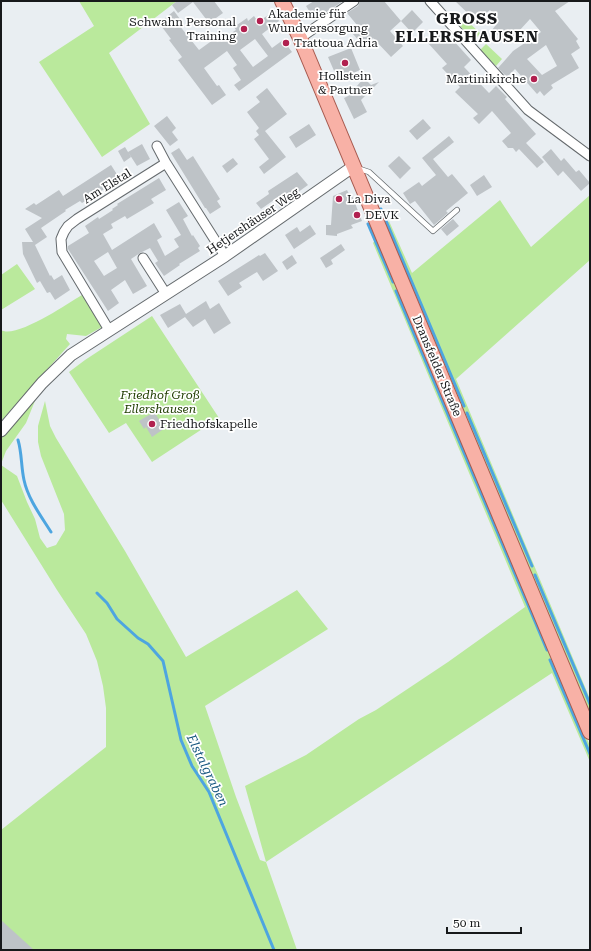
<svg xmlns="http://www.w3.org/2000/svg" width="591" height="951" font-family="'Roboto Serif',serif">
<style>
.green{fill:#bae99c}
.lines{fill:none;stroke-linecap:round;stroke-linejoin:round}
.stream{stroke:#4da5e0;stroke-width:3}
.building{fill:#bec3c7;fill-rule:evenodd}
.service-casing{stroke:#656a6d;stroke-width:6}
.minor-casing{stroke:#656a6d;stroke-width:11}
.tertiary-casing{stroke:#656a6d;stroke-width:13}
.primary-casing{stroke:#a75a4f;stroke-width:16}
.service{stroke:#fff;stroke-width:4.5}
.minor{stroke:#fff;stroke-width:9}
.tertiary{stroke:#fff;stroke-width:11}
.primary{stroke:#f8b1a6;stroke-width:14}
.poi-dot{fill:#b1204f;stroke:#fff;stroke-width:1.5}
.labels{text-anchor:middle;stroke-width:3.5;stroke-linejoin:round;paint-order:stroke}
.poi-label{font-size:12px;fill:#17191b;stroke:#fff;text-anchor:start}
.street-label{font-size:12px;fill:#17191b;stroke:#fff}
.park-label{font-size:12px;font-style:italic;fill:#224004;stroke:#fff}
.water-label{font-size:13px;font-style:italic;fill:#16577f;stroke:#fff}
.district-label{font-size:16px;font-weight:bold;letter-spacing:1px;fill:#17191b;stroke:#fff}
</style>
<rect width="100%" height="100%" fill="#e9eef2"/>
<path class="green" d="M79,1h98l-68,52 41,71 -48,33 -63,-95 55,-36z
M461,17l3,1 16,15 -4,6 -5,-1 -18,-20z
M486,44l16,15 -6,7 -16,-16z
M590,195v65l-134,119 134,320v17l-205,-490 4,-5 23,52 88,-73 31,47z
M377,237l213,509v16l-38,-89 -286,189 31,88h-296v-120l105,-83v-39l-3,-22 -6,-25 -11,-27 -29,-44 -56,-90v-35l16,11 10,26 8,17 5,19 7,10 9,-3 9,-15 -1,-16 -23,-58 -3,-14v-16l7,-25 5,25 6,12 69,113 61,106 111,-67 31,39 -123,77 31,91 24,63 6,2 -21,-76 61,-31 53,-36 17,-9 72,-48 77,-55 -152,-364z
M17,264l18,25 -34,21v-35z
M82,295l20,32 -16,9 -19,-2 -1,5 4,5 -69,77v-91c15,9 66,-26 81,-35z
M152,316l67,102 -67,44 -26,-39 -17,10 -40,-61 16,-12z
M37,396l-11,27 -20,28 -5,13v-26z"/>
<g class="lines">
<path class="stream" d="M381,209l83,197
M368,224l25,58
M396,291l151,359
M467,413l65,153
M18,440c4,13 3,27 6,40 4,19 17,36 27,52
M535,575l55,129
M97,593l10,10 10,16 21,19 10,6 15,17 18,79 11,26 17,26 65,158
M550,660l40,94"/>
</g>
<path class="building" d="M177,1h37l9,12 -14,10 -16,-21 -15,11 -6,-8z
M314,1h29l-28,19 -9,-14z
M360,1h24l17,20 -11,10 13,15 -12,11 -18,-19 -9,8 -13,-14 6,-7 -10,-12 11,-7z
M455,1h115l-15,10 23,28 -2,2 4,7 -9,6 8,14 -28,17 2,3 -9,8 -4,-5 -3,3 -22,-25 -8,8 -9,-9 15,-17 28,-19 -11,-13 -22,24 -16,-13 7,-9 -9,-11 -14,11zM546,45l11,21 -15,9 -15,-16z
M412,10l11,12 -11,11 -11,-12z
M174,11l9,12 -4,2 20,25 18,-13 2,4 17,-11 -2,-3 13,-9 1,3 6,-5 4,6 16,-11 5,10 -17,13 10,14 11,-8 9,12 -53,39 -5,-6 7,-5 -8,-12 4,-3 -10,-14 -23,17 13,18 2,-1 7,10 -14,10 -34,-45 4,-3 -13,-17 2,-1 -12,-16zM255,39l13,17 -15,11 -13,-17z
M443,29l28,31 -7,7 25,26 7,-7 11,11 -2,2 31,35 -10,9 18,19 -7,6 -18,-19 -3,3 -3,-4h-5l-6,-7 9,-8 -19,-22 -13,13 -6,-6 5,-4 -23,-22 5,-5 -18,-19 5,-4 -19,-21z
M351,48l9,22 -22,10 -10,-23z
M364,78l7,7 8,-3 -18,18 6,12 -13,7 -10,-21 16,-8 -4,-3z
M267,88l20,26 -22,17 21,26 -22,17 -5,-7 10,-8 -15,-20 5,-4 -3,-4 3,-3 -12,-16 13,-10 -4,-5z
M167,116l9,12 -4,4 6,8 -8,6 -16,-20z
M423,119l8,9 -14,12 -8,-9z
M309,124l7,11 -20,13 -7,-11z
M449,136l5,6 -21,17 15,18 4,-3 16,19 -22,18 2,2 -14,12 -19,-24 -5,3 -7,-11 16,-11 3,4 14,-11 -14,-17z
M142,144l8,15 -13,7 -9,-14z
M125,147l6,10 -7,5 -6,-11z
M179,148l8,12 6,-4 27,43 -3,2 4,6 -11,7 -4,-6h-1l-34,-55z
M551,149l10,12 3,-3 12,14 3,-2 11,13 -9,8 -18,-20 -5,5 -16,-19z
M399,156l12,12 -11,11 -12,-13z
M233,158l5,6 -11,9 -5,-7z
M111,165l9,14 -38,24 -2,-2 -15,9 1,1 -25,17 6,9 -12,8 15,31 1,-1 3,5 8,-5 8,15 -15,10 -5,-8 -3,1 -7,-12 -3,2 -14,-29 -1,-12h11l-8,-13 17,-11 -17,-9 9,-6 2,2 23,-15 4,6z
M297,172l11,13 -21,15 1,2 -8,6 -6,-8 -13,9 -5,-6 13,-9 -1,-3z
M484,175l8,12 -15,9 -7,-11z
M159,178l7,12 -15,9 3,4 -27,16 -2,-3 -14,8 2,4 -10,6 9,16 42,-27 8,14 -5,3 8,16 14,-9 -5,-8 7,-4 -15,-25 13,-8 9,14 -5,3 9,17 1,-1 7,11 -2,2 2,3 -21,13 1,1 -16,11 -9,-13 3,-2 -8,-13 -10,5 -9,6 16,27 -14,8 -8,-14 -14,10 8,13 -11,8 -40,-62v-3l21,-13 -4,-7 13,-9 1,2 14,-9 -1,-1 6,-4 -1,-1zM108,252l9,16 -13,8 -10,-15z
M347,190l2,4 2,-1 11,28 -11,4 2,3 -16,6v2l-11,-1v-10h5l2,-29z
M453,219l6,7 -12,10 -6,-7z
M310,225l6,9 -22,15 -9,-14 12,-8 3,5z
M341,244l4,6 -14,10 2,4 -7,4 -6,-10z
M265,253l13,18 -15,10 -6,-9 -18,11 3,4 -14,9 -10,-15 41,-26 1,1z
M292,255l5,8 -10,7 -5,-8z
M206,301l4,8 9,-6 12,20 -17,11 -9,-15 -12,8 -8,-10 -17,11 -8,-13 20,-11 6,10z
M154,412l11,16 -13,9 -6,-10 -2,2 -5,-8z
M1,920l33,30h-33z"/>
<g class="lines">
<defs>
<path id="service" d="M357,168l12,4 64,59 24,-21"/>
<path id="minor" d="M430,1l98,109 62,46
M300,38l54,-37
M157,146l9,17
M143,258l23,36
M109,330l-47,-78 -1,-13 3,-7 4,-6 9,-7 89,-56 59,93"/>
<path id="tertiary" d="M1,431l41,-48 29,-28 154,-99 129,-90"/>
<path id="primary" d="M282,1l18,37 290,694"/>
</defs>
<use href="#service" class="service-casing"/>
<use href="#minor" class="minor-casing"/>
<use href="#tertiary" class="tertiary-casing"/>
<use href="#primary" class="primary-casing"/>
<use href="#service" class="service"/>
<use href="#minor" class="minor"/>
<use href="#tertiary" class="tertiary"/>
<use href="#primary" class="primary"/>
</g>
<g class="poi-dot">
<circle cx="260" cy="21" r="4"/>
<circle cx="244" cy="29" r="4"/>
<circle cx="286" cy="43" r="4"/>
<circle cx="345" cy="63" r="4"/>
<circle cx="534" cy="79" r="4"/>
<circle cx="339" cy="199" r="4"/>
<circle cx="357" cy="215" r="4"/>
<circle cx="152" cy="424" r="4"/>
</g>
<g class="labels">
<g class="poi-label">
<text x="268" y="18">Akademie für<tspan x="268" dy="14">Wundversorgung</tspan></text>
<text x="236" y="26" text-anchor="end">Schwahn Personal<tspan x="236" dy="14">Training</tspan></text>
<text x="294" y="47">Trattoua Adria</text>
<text x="345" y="80" text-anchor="middle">Hollstein<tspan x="345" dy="14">&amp; Partner</tspan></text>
<text x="526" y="83" text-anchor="end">Martinikirche</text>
<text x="347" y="203">La Diva</text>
<text x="365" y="219">DEVK</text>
<text x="160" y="428">Friedhofskapelle</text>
</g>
<g class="street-label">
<text transform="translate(107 186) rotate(-32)" y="4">Am Elstal</text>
<text transform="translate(253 221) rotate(-34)" y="4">Hetjershäuser Weg</text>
<text transform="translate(437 366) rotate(67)" y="4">Dransfelder Straße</text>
</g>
<g class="park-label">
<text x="160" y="399">Friedhof Groß<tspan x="160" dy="14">Ellershausen</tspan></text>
</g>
<g class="water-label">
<text transform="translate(208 770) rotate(64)" y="5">Elstalgraben</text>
</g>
<g class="district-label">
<text x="467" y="24">GROSS<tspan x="467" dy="18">ELLERSHAUSEN</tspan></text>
</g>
</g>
<rect width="591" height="951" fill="none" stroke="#17191b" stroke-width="4"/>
<path d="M447 927v6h74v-6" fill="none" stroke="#17191b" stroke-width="2"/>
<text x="453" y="927" font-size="12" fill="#17191b" stroke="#ffffff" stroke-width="3" paint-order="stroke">50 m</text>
</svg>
